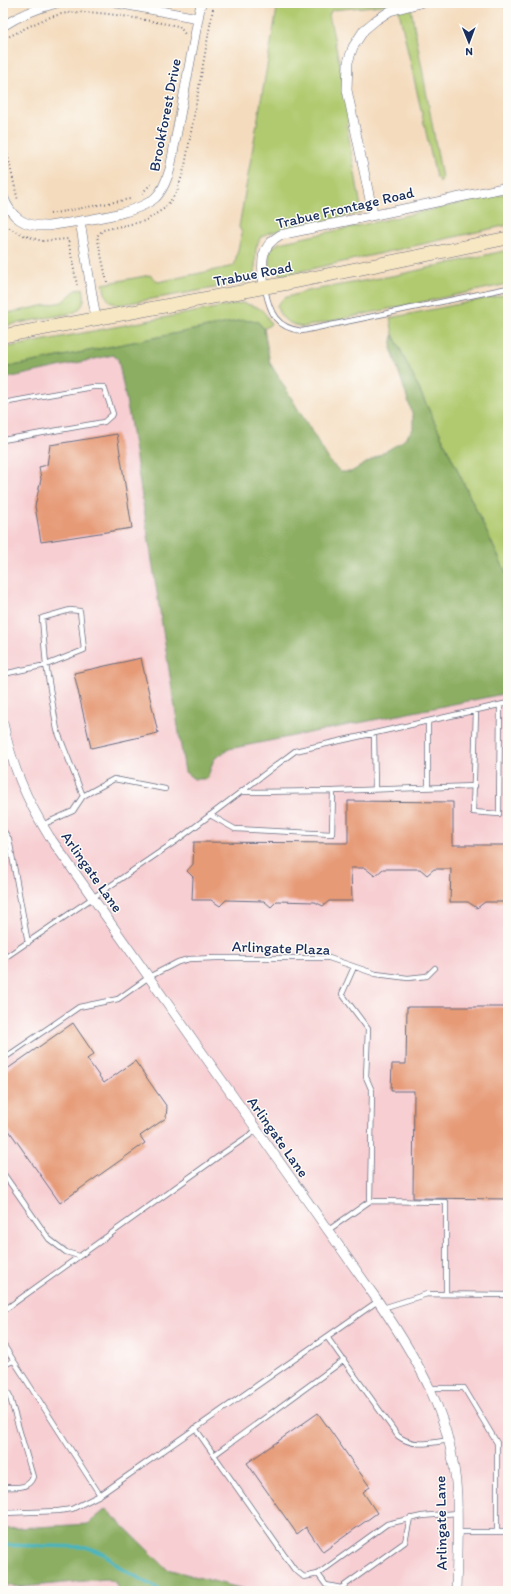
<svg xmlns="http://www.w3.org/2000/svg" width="511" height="1594" font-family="Itim,sans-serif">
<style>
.built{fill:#f7cfd3}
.green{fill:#b1ca6f;stroke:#667c66}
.forest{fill:#8cae62;stroke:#546e60}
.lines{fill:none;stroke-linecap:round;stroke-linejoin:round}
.stream{stroke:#45b4bf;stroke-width:3.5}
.building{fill:#e69a76}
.lane-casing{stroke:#676b7f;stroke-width:6}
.street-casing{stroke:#676b7f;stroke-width:10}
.secondary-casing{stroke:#676b7f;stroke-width:14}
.path{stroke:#676b7f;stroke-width:2;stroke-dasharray:1 3;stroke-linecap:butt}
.lane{stroke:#fff;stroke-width:4.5}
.street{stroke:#fff;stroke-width:9}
.secondary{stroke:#f7e8c3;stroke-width:13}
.labels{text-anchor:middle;stroke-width:3;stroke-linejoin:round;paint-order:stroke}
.street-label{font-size:15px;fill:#1b2f5e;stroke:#fdfcf7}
</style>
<rect width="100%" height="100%" fill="#fdfcf7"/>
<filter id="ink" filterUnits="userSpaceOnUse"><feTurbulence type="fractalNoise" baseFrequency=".025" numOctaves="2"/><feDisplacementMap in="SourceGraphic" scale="8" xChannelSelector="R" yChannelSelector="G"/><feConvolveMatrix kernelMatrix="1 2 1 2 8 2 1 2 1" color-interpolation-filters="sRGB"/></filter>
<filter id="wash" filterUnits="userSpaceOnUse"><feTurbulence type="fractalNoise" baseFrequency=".012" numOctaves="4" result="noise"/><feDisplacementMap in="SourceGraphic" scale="16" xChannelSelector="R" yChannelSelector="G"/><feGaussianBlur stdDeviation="0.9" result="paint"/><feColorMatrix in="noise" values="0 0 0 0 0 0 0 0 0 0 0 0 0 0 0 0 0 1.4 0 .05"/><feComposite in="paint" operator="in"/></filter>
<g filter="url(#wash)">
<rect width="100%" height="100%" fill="#f4dbbd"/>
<path class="built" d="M113,355l5,4 12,61 55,352 9,7h13l7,-20 15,-10 279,-56v898h-257l-84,-22 -61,-60 -18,15 -85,5v-1150z
M106,1579l9,3 4,9h-116v-6l19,2z"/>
<path class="green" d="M278,3h132l32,175 -2,4 -4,-5 -38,-170 -5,-3 -61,6 -3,5 22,102 -4,10 15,86 -94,20 -8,5 -4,10 -1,22 -3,10 -9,3 -125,22c-13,-4 -12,-9 -15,-21l47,-9 8,7 76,-16 8,-33 -3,-6z
M508,193v32l-224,50c-16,-5 -16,-10 -14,-26l9,-6z
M508,250v34l-205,43c-13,-2 -25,-9 -26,-22l7,-7 23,-7 90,-16z
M83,288c3,13 1,19 -10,25l-70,13v-12l59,-12 14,-12z
M508,294v283l-115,-243 -3,-16z
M242,303c18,4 21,5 29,21l-7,5 -6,-7 -15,-2 -240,48v-20z"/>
<path class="forest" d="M243,320l15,2 6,7 6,34 61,100 10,9h10l52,-31 10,-12v-13l-22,-68 2,-14 115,243v116l-279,56 -15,10 -7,20h-13l-9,-7 -55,-352 -12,-61 -5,-4 -110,24v-11z
M106,1509l61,60 84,22h-132l-4,-9 -9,-3 -84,8 -19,-2v-56l85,-5z"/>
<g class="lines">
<path class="stream" d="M3,1545l83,2 18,7 18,15 40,22"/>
</g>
<g id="blocks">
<path class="building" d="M117,434l15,94 -91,14 -6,-36 6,-27 -2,-12 8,-2 3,-20z
M141,658l17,75 -67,15 -17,-75z
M348,801l105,1v43h55v57h-23l-8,6 -9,-6h-18l1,-33h-17l-7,6 -7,-6h-37l-8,7 -10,-8h-14l1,33h-23l-6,5 -8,-4 -38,-1 -6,6 -7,-6 -38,-1 -6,6 -9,-6h-19l1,-23 -6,-6 6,-7 1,-22 154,1z
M407,1007h101v192l-95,-1 1,-107h-23l1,-27h14z
M73,1023l21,31 -7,5 17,24 31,-22 32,46 -1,11 -26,18 5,7 -85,60 -57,-81v-50z
M318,1413l52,74 -7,5 14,21 -54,39 -17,-25 -9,7 -50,-71z"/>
</g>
</g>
<g filter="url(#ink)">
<use href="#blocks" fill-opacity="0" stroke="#676b7f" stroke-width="1"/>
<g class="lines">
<defs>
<path id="lane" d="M265,289c5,24 11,39 37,42l206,-43
M3,403l89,-16h12l9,27 -9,8 -101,18
M3,674l43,-9 38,-15 -4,-39 -10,-1 -28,8 4,47 11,65 26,66 31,-17 51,10
M476,710l-3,102 26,2 1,-109
M374,733l1,56
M428,787v-66
M241,792l92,-1
M210,815l25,14 97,5 1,-43 142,-5
M42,825l31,-14 10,-15
M3,830l6,9 19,104
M3,959l173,-118 119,-90 213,-48
M354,967l-12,27 26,35 -2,48 6,14 -2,110
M3,1059l76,-52 39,-8 31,-22 29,-15 11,-3 28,-1h112l47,16 32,4 19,-2 8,-8
M3,1173l46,66 17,13 13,4
M327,1231l43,-30 76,1v92
M383,1308l44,-14 81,1
M3,1311l219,-157 35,-24
M327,1337l71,99c16,12 32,7 51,4
M3,1344l97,151 278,-194
M3,1365l11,-4
M431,1388h33l33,55v89
M3,1389l6,5 24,83c-5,13 -19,10 -30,10
M195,1428l99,141 10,8 14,-3 69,-50 35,-8 35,-3
M214,1455l130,-95
M3,1513l55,-2 14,-2 28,-14
M457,1532h51
M318,1574l8,11 15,3 64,-46 5,-24"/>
<path id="street" d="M117,3l81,15
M505,3l3,1
M3,26c17,-11 35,-18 54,-23
M3,196c8,22 21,31 46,30 27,-5 85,-10 106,-28 8,-7 12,-19 15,-29l31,-166
M373,214l-26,-124 1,-28 5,-15 11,-17 12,-10 14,-9 30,-8
M80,221l16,98
M264,288c-2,-23 -6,-40 16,-53l228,-48
M3,723c9,43 23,76 46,113l329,465c42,62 75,118 79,195 1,32 0,64 -1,95"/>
<path id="secondary" d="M3,336l285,-53 220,-45"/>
</defs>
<use href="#lane" class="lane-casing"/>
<use href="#street" class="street-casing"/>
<use href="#secondary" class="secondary-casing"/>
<path class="path" d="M3,41l3,-3c15,-7 31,-17 48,-22 32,-11 91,5 125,10l6,8
M3,135l15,66
M142,193l10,-10
M50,214l80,-15
M3,223l1,2 19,10 19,6 26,-2 9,46
M107,282l-10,-46 6,-6 42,-9 20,-13 12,-16 8,-26 29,-163"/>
<use href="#lane" class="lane"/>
<use href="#street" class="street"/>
<use href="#secondary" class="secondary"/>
</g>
</g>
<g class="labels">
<g class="street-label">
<text transform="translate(165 115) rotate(-79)" y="5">Brookforest Drive</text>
<text transform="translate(345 208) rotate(-13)" y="5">Trabue Frontage Road</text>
<text transform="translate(253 274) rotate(-11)" y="5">Trabue Road</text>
<text transform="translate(92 872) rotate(55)" y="5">Arlingate Lane</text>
<text transform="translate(281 948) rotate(2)" y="5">Arlingate Plaza</text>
<text transform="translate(278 1137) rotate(55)" y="5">Arlingate Lane</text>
<text transform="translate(441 1523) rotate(-91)" y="5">Arlingate Lane</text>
</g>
</g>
<rect width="511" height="1594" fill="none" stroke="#fdfcf7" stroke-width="16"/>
<g transform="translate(469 42) rotate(179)" stroke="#fdfcf7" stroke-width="3" paint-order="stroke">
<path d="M0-3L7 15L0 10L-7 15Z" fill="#1b2f5e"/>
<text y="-6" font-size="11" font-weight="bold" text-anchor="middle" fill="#1b2f5e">N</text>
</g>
</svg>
